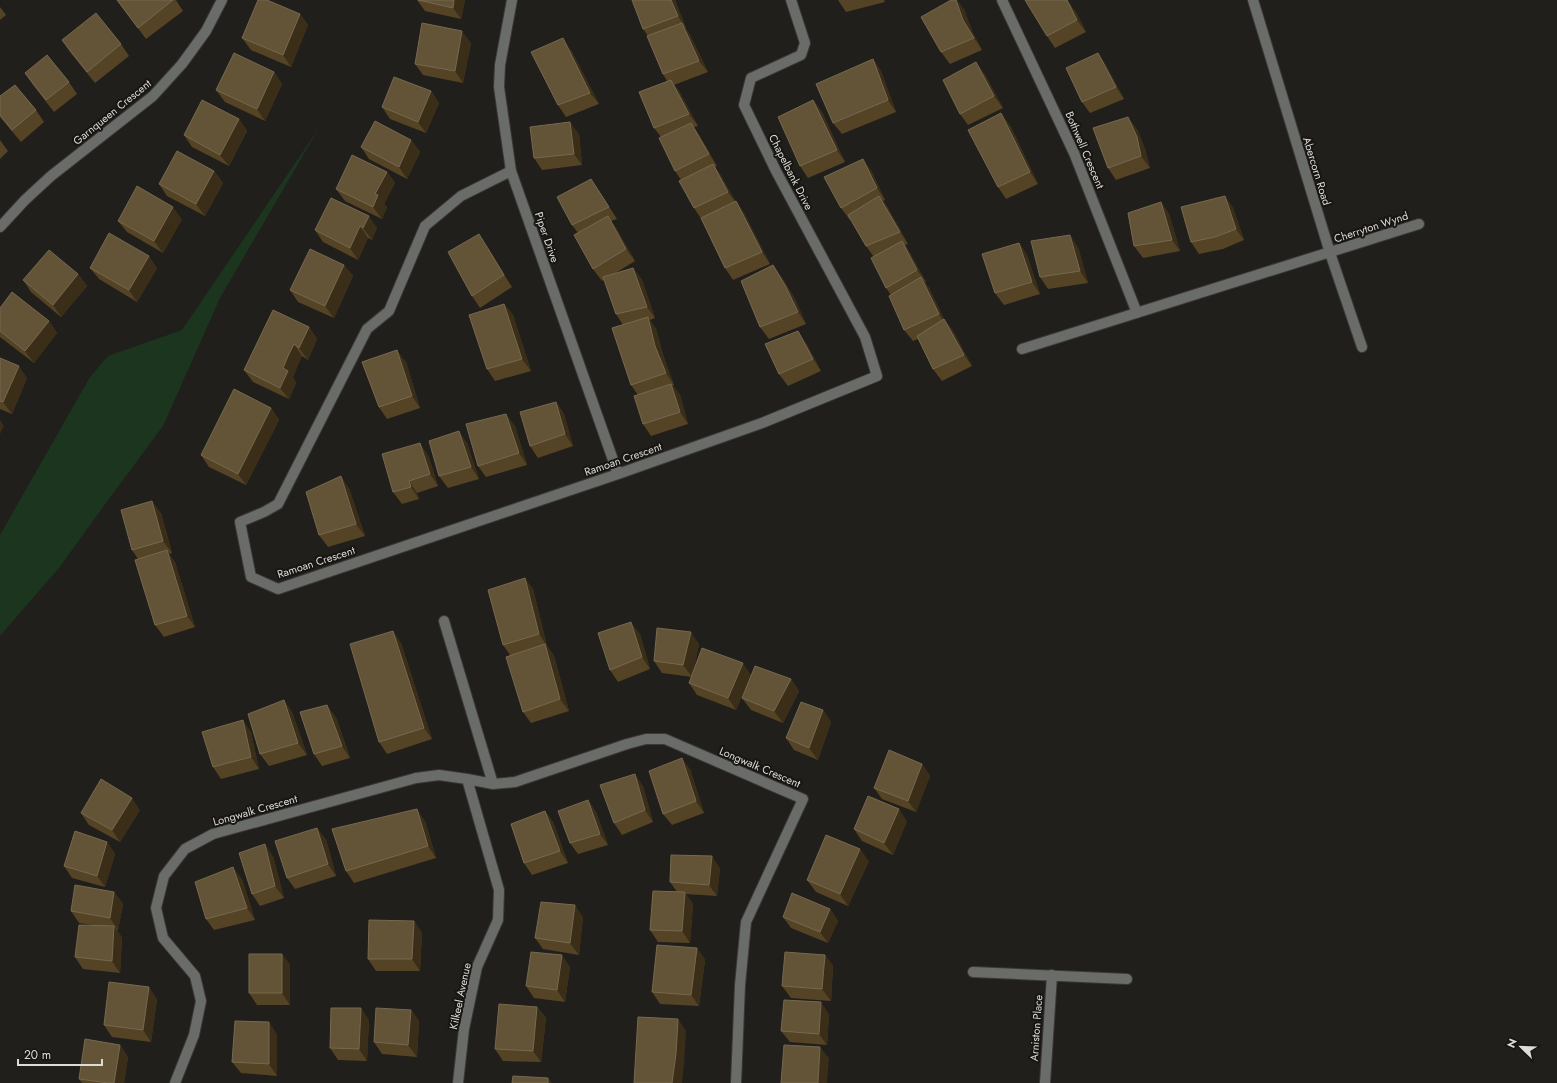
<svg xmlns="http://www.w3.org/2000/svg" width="1557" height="1083" font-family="Jost,sans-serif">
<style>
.green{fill:#1b351f}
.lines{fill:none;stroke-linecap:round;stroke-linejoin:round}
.minor-casing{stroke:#3b3936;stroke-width:12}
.minor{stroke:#6a6c6a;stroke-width:10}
.wall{fill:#544324}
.shaded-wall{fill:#3a2e18}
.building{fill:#635437;stroke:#766950}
.labels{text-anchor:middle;stroke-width:4;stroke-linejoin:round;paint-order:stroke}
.street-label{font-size:11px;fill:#dddcd9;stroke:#181612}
</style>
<rect width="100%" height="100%" fill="#211f1b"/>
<path class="green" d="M319,128l-99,170 -57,128 -60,81 -44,61 -59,68v-101l90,-158 18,-21 74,-26z"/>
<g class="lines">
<defs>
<path id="minor" d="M512,0l-12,65 -1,22 12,84 107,303
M1002,0l72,153 63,160
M1253,0l77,253 32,94
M511,171l-50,25 -36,30 -36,85 -22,18 -89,175 -14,8 -24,10 11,55 27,12 340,-115 144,-51 115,-47 -12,-39 -89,-166 -32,-66 7,-27 50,-23 4,-12 -14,-43
M0,227l25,-27 26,-24 102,-80 29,-32 24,-33 16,-31
M1022,349l397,-125
M444,621l49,163
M973,972l154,7
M175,1083l19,-48 7,-34 -6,-25 -32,-38 -7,-30 8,-32 21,-27 28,-15 203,-56 23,-3 28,4 26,5 22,-2 112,-38 19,-5h19l138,60 -57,123 -6,63 -4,98
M458,1083l6,-54 13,-62 21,-47 1,-30 -32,-111
M1045,1083l7,-108"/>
</defs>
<use href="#minor" class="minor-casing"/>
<use href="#minor" class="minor"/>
</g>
<path class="wall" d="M117,0h59l7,11 -37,28z
M417,0h48l-4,19 -36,-8z
M675,0l11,28h-1l5,7 18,37 -34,13 5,6 19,35 -4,1 5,8 18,31 -2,1 6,9 14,25 9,12 26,51 -37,16 -8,-12 -23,-48 -8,-12 -13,-28 -6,-9 -14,-34 -7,-9 13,-47 -4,-7 -15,-38 -5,-7z
M838,0h46l1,2 -39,10z
M1067,0l10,14 9,18 -31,16 -8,-12z
M0,7l6,8 -6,5z
M964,9l8,22 10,19 -32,14 -9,-12z
M300,14l8,11 -17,42 -40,-17 -9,-12z
M62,40l59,4 8,12 -34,27 -25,-31z
M471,43l-8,40 -40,-8 -8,-11z
M571,50l28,54 -33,13 -8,-12z
M1098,53l8,12 18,34 -34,14 -8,-11z
M873,59l8,12 15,41 -54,22 -9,-11z
M274,72l8,12 -17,37 -40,-19 -9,-12z
M25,73l44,9 8,12 -23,18 -21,-27z
M984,73l19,35 -35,17 -8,-11z
M431,91l8,12 -13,30 -36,-14 -8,-12z
M0,96l36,14 8,12 -23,20 -21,-25z
M813,100l9,12 23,50 -37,16 -8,-12z
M239,119l8,12 -18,35 -37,-19 -8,-12z
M1010,125l28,59 -32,15 -8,-12z
M1137,129l8,20 5,19 -34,12 -8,-12z
M579,134l3,31 -40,5 -8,-12z
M0,140l8,11 -8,8z
M411,140l9,12 -13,27 -38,-20 -8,-12z
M871,170l14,30 -2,1 5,7 20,36 -3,1 5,8 16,29 -1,1 4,5 15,31 9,12 19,35 -30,15 -9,-12 -15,-30 -5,2 -9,-11 -13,-35 -5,-7 -12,-31 -8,-11 -15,-27 -1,1 -9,-12z
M214,171l9,12 -18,33 -38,-20 -8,-12z
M387,172l8,11 -11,21 3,3 -5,12 -37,-18 -9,-12z
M599,191l18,28 -6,2 5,7 19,33 -21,13 19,-6 9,12 13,38 -5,2 6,9 8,29 10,27 -1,1 7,9 8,29 -37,12 -8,-12 -5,-29 -7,-10 -8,-60 -7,-11 -12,-34 -2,1 -9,-12 -15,-36 -6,-8z
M1225,196l8,12 11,32 -21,9 -24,5 -8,-12z
M331,198l46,30 -5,12 -4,-2 -10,22 -35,-18 -8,-12z
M1161,202l8,12 11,37 -37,7 -9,-12z
M182,219l-19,34 -36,-21 -9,-11z
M1019,243l8,12 13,39 -36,11 -9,-12z
M487,246l25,41 -32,21 -8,-12z
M1078,247l10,36 -40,6 -8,-12z
M344,265l9,11 -19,42 -36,-16 -8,-12z
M90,268h67l-20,34 -38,-23z
M78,274l9,12 -26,31 -30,-25 -8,-12z
M781,276l14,23 11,25 -37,15 -9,-12z
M504,304l9,11 18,56 -36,10 -8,-12z
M0,308l49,13 8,12 -23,30 -34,-26z
M309,327l8,12 -9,21 -6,-4 -5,11 -4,10 3,6 -7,16 -36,-17 -9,-12z
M806,343l15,28 -33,15 -9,-12z
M0,358l27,20 -15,36 -12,-5z
M406,362l14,46 -33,11 -8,-12z
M556,402l8,12 9,32 -35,12 -8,-12z
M271,408l8,12 -33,65 -37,-18 -8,-12z
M515,426l12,39 -41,12 -8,-11z
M467,443l12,36 -31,9 -9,-12z
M428,455l10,31 -21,7 2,6 -17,5 -9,-12z
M349,488l16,48 -37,11 -9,-12z
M161,513l11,40 -3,1 6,8 20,65 -31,10 -9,-12 -17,-66 -6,-9z
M533,589l14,57 7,10 15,55 -38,12 -8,-11 -13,-57 -7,-10z
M640,634l10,35 -32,13 -8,-12z
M401,643l31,96 -45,15 -8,-12z
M699,644l-7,33 -30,-4 -8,-12z
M751,675l-15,35 -39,-15 -8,-12z
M791,679l8,12 -16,32 -32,-13 -9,-12z
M284,700l8,12 15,43 -38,11 -9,-12z
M823,710l8,12 -13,38 -24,-10 -8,-12z
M336,717l14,41 -28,8 -8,-12z
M251,732l8,37 -38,10 -8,-12z
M922,764l8,12 -14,36 -34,-13 -8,-11z
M690,769l14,44 -32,12 -9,-11z
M643,786l10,36 -31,13 -8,-12z
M588,800l8,12 12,33 -30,9 -8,-11z
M140,810l-20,32 -31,-17 -8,-12z
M545,811l8,11 15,41 -36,12 -8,-12z
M425,821l11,37 -82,25 -8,-12z
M907,821l-14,34 -31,-14 -8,-12z
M326,839l10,37 -41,13 -8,-11z
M107,842l8,12 -10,33 -33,-9 -8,-12z
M273,856l11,42 -24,8 -8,-12z
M869,861l-21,45 -32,-14 -9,-12z
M720,868l-3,28 -31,-2 7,10 -3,39 -32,-1 -8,-12 27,-38 -7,-10z
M242,879l13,41 -41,10 -8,-11z
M114,892l9,12 -5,26h-1l5,8 -2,35 -37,-4 -8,-12 18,-32 -14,-2 -8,-12z
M830,909l8,12 -10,22 -37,-15 -8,-11z
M583,917l-4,38 -36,-6 -8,-11z
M414,921l8,12 -2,38h-44l-8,-12z
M697,948l8,12 -6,46 -39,-2 -8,-12z
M282,954l8,11v40h-33l-8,-12z
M825,955l8,11 -2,35 -40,-3 -9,-12z
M570,967l-5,35 -31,-4 -8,-12z
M157,999l-6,43 -39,-5 -8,-12z
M537,1007l9,11 -5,44 -38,-1 -8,-12z
M411,1010l8,11 -2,36 -35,-3 -8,-12z
M829,1014l-2,31 -37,-3 -9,-11z
M369,1020l-2,41 -29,-1 -8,-12z
M277,1034v42l-36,-3 -9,-11z
M120,1045l8,12 -4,26h-42l-3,-4z"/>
<path class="shaded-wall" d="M454,0h11l-4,19 -8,-11z
M671,0h4l11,28 -8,-12z
M956,0h1l7,9 8,22 10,19 -8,-12 -11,-18z
M1068,2l9,12 9,18 -9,-12z
M300,14l8,11 -17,42 -8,-12z
M682,23l8,12 18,37 -9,-11z
M462,31l9,12 -8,40 -8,-12z
M563,38l8,12 28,54 -9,-11z
M1098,53l8,12 18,34 -8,-12z
M873,59l8,12 15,41 -8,-12z
M976,62l8,11 19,35 -9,-12z
M274,72l8,12 -17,37 -8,-12z
M671,80l8,11 19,35 -9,-12z
M431,91l8,12 -13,30 -8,-11z
M813,100l9,12 23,50 -8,-12z
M1001,113l9,12 28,59 -8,-12z
M1128,117l9,12 8,20 5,19 -9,-12z
M239,119l8,12 -18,35 -9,-11z
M570,122l9,12 3,31 -8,-11z
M691,123l8,12 18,31 -8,-12z
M411,140l9,12 -13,27 -8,-12z
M863,159l8,11 14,30 -8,-12z
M713,164l8,12 16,28 -9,-12z
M214,171l9,12 -18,33 -9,-12z
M387,172l8,11 -11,21 3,3 -5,12 -9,-12 2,-13z
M879,196l9,12 20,36 -8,-12z
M1225,196l8,12 11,32 -8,-11z
M736,201l8,12 26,51 -8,-12z
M1161,202l8,12 11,37 -8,-11z
M173,207l9,12 -19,34 -9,-12z
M369,216l8,12 -5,12 -9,-12z
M608,216l8,12 19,33 -9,-12z
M360,226l8,12 -10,22 -8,-12z
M479,234l8,12 25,41 -8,-12z
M1070,235l8,12 10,36 -8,-12z
M902,241l8,12 16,29 -9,-12z
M1019,243l8,12 13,39 -8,-12z
M149,256l8,12 -20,34 -8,-12z
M344,265l9,11 -19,42 -9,-12z
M773,265l8,11 14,23 11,25 -8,-12z
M633,268l9,12 13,38 -8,-11z
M78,274l9,12 -26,31 -8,-12z
M921,277l8,11 18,38 -8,-12z
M504,304l9,11 18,56 -9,-12z
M648,317l8,12 8,29 10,27 -8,-12 -11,-27z
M944,319l9,12 19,35 -8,-11z
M49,321l8,12 -23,30 -9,-12z
M309,327l8,12 -9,21 -9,-12z
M798,331l8,12 15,28 -8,-12z
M294,344l8,12 -9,21 3,6 -7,16 -9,-11 3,-20z
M397,350l9,12 14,46 -8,-12z
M19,366l8,12 -15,36 -9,-12z
M671,384l9,11 8,29 -8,-12z
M556,402l8,12 9,32 -8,-12z
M271,408l8,12 -33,65 -8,-11z
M506,414l9,12 12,39 -8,-12z
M0,420l4,6 -4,8z
M459,431l8,12 12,36 -8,-12z
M420,443l8,12 10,31 -8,-12z
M341,476l8,12 16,48 -9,-12z
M409,481l8,12 2,6 -8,-12z
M152,501l9,12 11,40 -9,-12z
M167,550l8,12 20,65 -8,-11z
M525,578l8,11 14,57 -8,-12z
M631,622l9,12 10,35 -8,-12z
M393,631l8,12 31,96 -8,-11z
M691,632l8,12 -7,33 -9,-12z
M545,644l9,12 15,55 -9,-12z
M743,663l8,12 -15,35 -8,-12z
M791,679l8,12 -16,32 -9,-12z
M284,700l8,12 15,43 -9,-12z
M327,705l9,12 14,41 -8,-12z
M823,710l8,12 -13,38 -9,-12z
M243,720l8,12 8,37 -8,-12z
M682,758l8,11 14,44 -8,-12z
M922,764l8,12 -14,36 -8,-11z
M635,774l8,12 10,36 -8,-12z
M132,798l8,12 -20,32 -8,-12z
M588,800l8,12 12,33 -8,-11z
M417,809l8,12 11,37 -8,-12z
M899,809l8,12 -14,34 -9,-12z
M545,811l8,11 15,41 -8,-12z
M317,828l9,11 10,37 -8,-12z
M107,842l8,12 -10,33 -8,-11z
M265,844l8,12 11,42 -9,-12z
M860,849l9,12 -21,45 -8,-12z
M712,856l8,12 -3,28 -8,-11z
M233,867l9,12 13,41 -8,-12z
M114,892l9,12 -5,26 -8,-12z
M685,892l8,12 -3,39 -8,-12z
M575,905l8,12 -4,38 -9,-12z
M830,909l8,12 -10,22 -8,-11z
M414,921l8,12 -2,38 -8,-12z
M114,926l8,12 -2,35 -8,-12z
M697,948l8,12 -6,46 -8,-11z
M282,954l8,11v40l-8,-12z
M562,955l8,12 -5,35 -8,-12z
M825,955l8,11 -2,35 -9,-12z
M149,987l8,12 -6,43 -8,-12z
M821,1002l8,12 -2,31 -8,-11z
M537,1007l9,11 -5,44 -8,-11z
M361,1008l8,12 -2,41 -8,-12z
M411,1010l8,11 -2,36 -9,-12z
M678,1019l8,12 -2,34 -2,18h-10z
M269,1022l8,12v42l-8,-12z
M120,1045l8,12 -4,26h-10z
M820,1047l9,11 -2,25h-9z
M548,1078l4,5h-4z"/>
<path class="building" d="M117,0h56l-35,28z
M258,0h9l33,14 -17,41 -41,-17z
M418,0h36l-1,8z
M632,0h39l7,16 -35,13z
M951,0h5l7,20 11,18 -33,14 -20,-35z
M1025,0h42l10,20 -30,16z
M96,13l25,31 -34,28 -25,-32z
M422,23l40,8 -7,40 -40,-7z
M682,23l17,38 -36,13 -16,-38z
M563,38l27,55 -32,12 -27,-53z
M234,53l40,19 -17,37 -41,-19z
M1098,53l18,34 -34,15 -16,-34z
M47,55l22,27 -23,18 -21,-27z
M873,59l15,41 -55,23 -17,-39z
M976,62l18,34 -34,18 -17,-34z
M394,77l37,14 -13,31 -36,-15z
M671,80l18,34 -35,14 -15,-36z
M15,85l21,25 -24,20 -12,-15v-19z
M202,100l37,19 -19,36 -36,-20z
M813,100l24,50 -37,16 -22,-49z
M1001,113l29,59 -32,15 -30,-57z
M1128,117l9,20 4,19 -33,12 -15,-40z
M375,121l36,19 -12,27 -38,-20z
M570,122l4,32 -40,4 -4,-31z
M691,123l18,31 -34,17 -16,-33z
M177,151l37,20 -18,33 -37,-20z
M352,155l35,17 -12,22 3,1 -5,12 -37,-18z
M863,159l14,29 -36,20 -17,-31z
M713,164l15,28 -34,16 -15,-27z
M591,179l18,28 -37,18 -15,-28z
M137,186l36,21 -19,34 -36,-20z
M879,196l21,36 -34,14 -18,-31z
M1225,196l11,33 -21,8 -24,5 -10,-35z
M331,198l38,18 -6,12 -3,-2 -10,22 -35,-18z
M736,201l26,51 -37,16 -24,-50z
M1161,202l11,38 -38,6 -6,-33z
M608,216l18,33 -33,20 -19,-34z
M109,233l40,23 -20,34 -39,-22z
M479,234l25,41 -32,21 -24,-44z
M1070,235l10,36 -40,6 -9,-36z
M902,241l15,29 -31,18 -15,-30z
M1019,243l13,39 -37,11 -13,-39z
M310,249l34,16 -19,41 -35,-16z
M49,250l29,24 -25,31 -30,-25z
M773,265l13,22 12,25 -38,15 -19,-46z
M633,268l14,39 -31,7 -13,-37z
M921,277l18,37 -35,16 -15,-34z
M12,292l37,29 -24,30 -25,-20v-23z
M504,304l18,55 -35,10 -18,-54z
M273,310l36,17 -10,21 -5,-4 -6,12 -5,12 5,3 -8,17 -36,-18z
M648,317l7,29 11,27 -35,12 -19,-57z
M944,319l20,36 -31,14 -16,-33z
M798,331l15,28 -34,15 -14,-30z
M397,350l15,46 -33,11 -17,-45z
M0,358l19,8 -16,36 -3,-1z
M671,384l9,28 -37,12 -9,-28z
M234,389l37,19 -33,66 -37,-19z
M556,402l9,32 -35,12 -10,-34z
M506,414l13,39 -41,13 -12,-42z
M459,431l12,36 -32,9 -10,-35z
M420,443l10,31 -21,7 2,6 -18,5 -11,-38z
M341,476l15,48 -37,11 -13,-43z
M152,501l11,40 -31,9 -11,-40z
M167,550l20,66 -32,9 -20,-65z
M525,578l14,56 -36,11 -15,-55z
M631,622l11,35 -32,13 -12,-37z
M657,628l34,4 -8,33 -29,-4z
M393,631l31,97 -45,14 -29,-98z
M545,644l15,55 -37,13 -17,-55z
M702,648l41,15 -15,35 -39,-15z
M755,666l36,13 -17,32 -32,-13z
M284,700l14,43 -38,11 -12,-40z
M801,702l22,8 -14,38 -23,-10z
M327,705l15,41 -28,8 -14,-42z
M243,720l8,37 -38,10 -11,-35z
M889,750l33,14 -14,37 -34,-13z
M682,758l14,43 -33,13 -14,-43z
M635,774l10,36 -31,13 -14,-38z
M101,779l31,19 -20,32 -31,-17z
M868,796l31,13 -15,34 -30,-14z
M588,800l12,34 -30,9 -12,-32z
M417,809l11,37 -82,25 -14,-42z
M545,811l15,40 -36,12 -13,-39z
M317,828l11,36 -41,14 -12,-37z
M75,831l32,11 -10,34 -33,-10z
M826,835l34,14 -20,45 -33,-14z
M265,844l10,42 -23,8 -13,-41z
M671,855l41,1 -3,29 -39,-3z
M233,867l14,41 -41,11 -11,-37z
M75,885l39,7 -4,26 -39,-7z
M653,891l32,1 -3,39 -32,-1z
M792,893l38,16 -10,23 -37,-15z
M541,902l34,3 -5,38 -35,-5z
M369,920l45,1 -2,38h-44z
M79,925l35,1 -2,35 -37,-4z
M657,945l40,3 -6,47 -39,-3z
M531,952l31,3 -5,35 -31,-4z
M785,952l40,3 -3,34 -40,-3z
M249,954h33v39h-33z
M109,982l40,5 -6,43 -39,-5z
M784,1000l37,2 -2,32 -38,-3z
M499,1004l38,3 -4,44 -38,-2z
M331,1008h30l-2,41 -29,-1z
M376,1008l35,2 -3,35 -34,-3z
M638,1017l40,2 -2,35 -4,29h-38z
M235,1021l34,1v42l-37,-2z
M85,1039l35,6 -6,38h-6l-29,-4z
M784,1045l36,2 -2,36h-37z
M513,1076l35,2v5h-36z"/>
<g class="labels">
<g class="street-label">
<text transform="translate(112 112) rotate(-39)" y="4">Garnqueen Crescent</text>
<text transform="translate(1085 150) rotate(67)" y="4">Bothwell Crescent</text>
<text transform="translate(1317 171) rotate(73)" y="4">Abercorn Road</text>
<text transform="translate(791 172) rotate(63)" y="4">Chapelbank Drive</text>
<text transform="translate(1371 227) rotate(-18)" y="4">Cherryton Wynd</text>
<text transform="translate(547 237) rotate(71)" y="4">Piper Drive</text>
<text transform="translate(623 459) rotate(-19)" y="4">Ramoan Crescent</text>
<text transform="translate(316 562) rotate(-18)" y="4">Ramoan Crescent</text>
<text transform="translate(760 767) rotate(23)" y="4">Longwalk Crescent</text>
<text transform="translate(255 810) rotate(-16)" y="4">Longwalk Crescent</text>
<text transform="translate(460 996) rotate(-78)" y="4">Kilkeel Avenue</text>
<text transform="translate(1036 1028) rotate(-86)" y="4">Arniston Place</text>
</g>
</g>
<g transform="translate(1521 1047) rotate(293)" stroke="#181612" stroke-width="3" paint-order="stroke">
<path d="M0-3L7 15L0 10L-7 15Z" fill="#dddcd9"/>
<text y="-6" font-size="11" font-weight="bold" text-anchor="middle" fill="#dddcd9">N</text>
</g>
<path d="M18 1059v6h84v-6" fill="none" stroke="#dddcd9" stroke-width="2"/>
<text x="24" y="1059" font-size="12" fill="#dddcd9" stroke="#181612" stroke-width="3" paint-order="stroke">20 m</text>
</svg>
